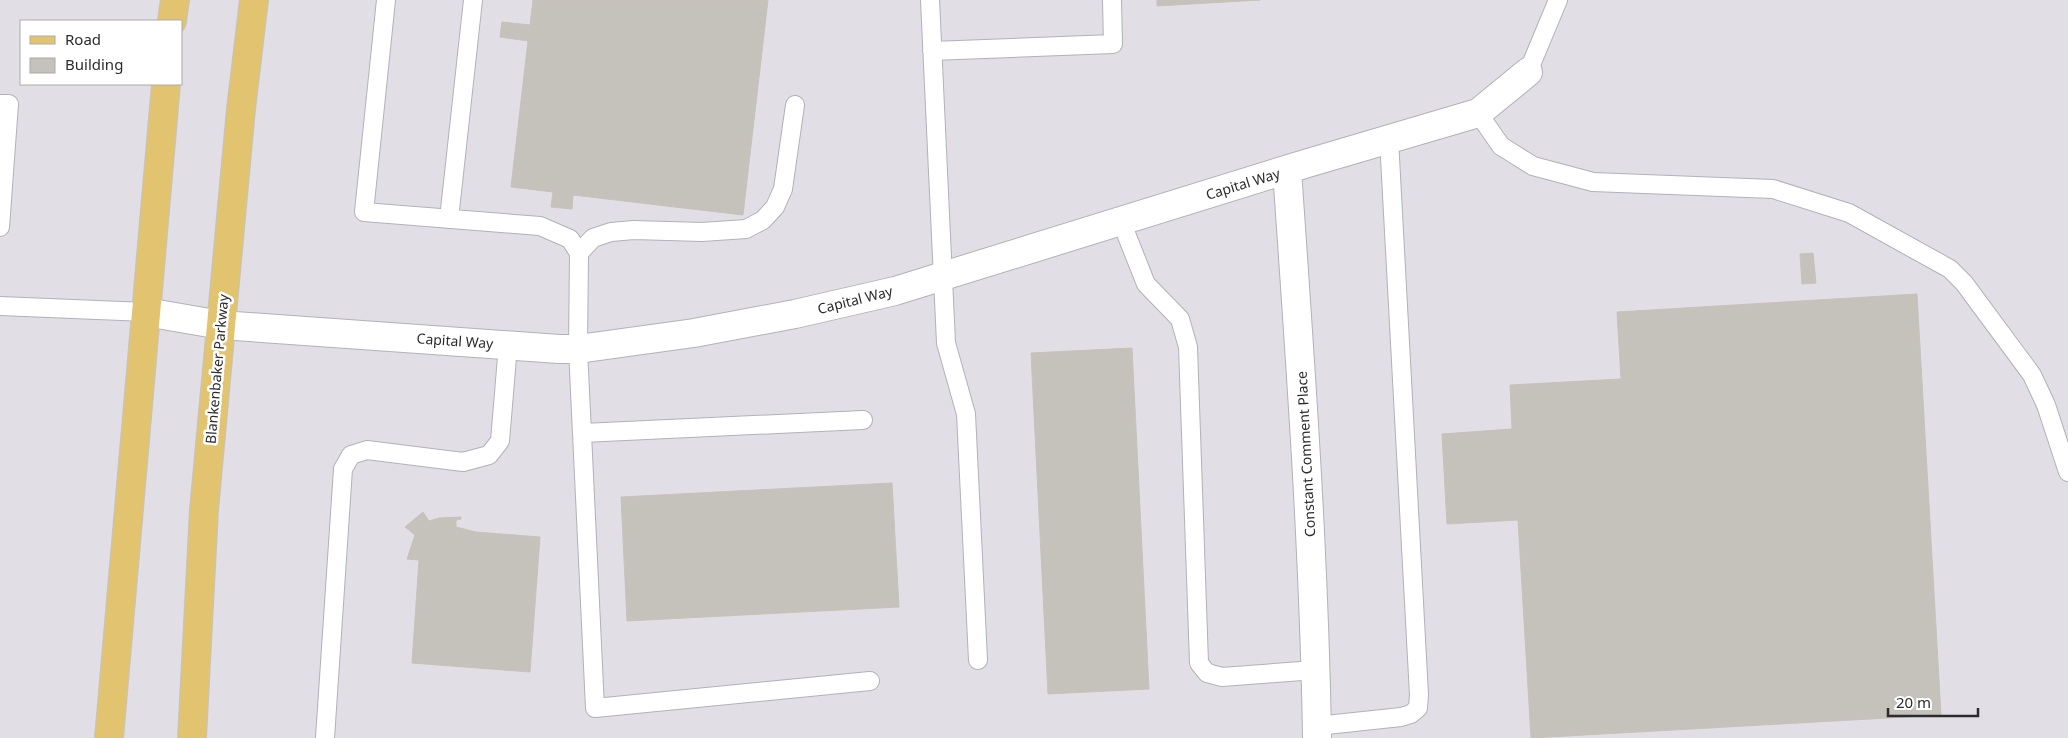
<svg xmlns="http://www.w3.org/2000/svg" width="2068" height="738" font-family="'Noto Sans',sans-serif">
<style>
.industrial{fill:#e1dfe5;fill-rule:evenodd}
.building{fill:#c5c1bb;stroke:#c7c2ba}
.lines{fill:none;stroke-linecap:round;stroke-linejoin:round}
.service-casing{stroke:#b0b2ba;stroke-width:20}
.minor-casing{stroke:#b0b2ba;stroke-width:30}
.primary-casing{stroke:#c4c4c4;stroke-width:30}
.service{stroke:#fff;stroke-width:18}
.minor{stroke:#fff;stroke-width:28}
.primary{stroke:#e1c370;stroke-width:28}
.labels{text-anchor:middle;stroke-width:5;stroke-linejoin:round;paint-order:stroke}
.street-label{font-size:14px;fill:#2c2c2c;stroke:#fff}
</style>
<rect width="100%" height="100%" fill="#ece6e0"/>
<path class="industrial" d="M0,0h2068v738h-2068zM21,21h160v63h-160z"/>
<path class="building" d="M533,0h235l-25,215 -170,-20 -1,14 -21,-2 2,-15 -42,-5 17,-146 -28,-4 2,-15 28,3z
M1157,0h103l-103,6z
M1813,253l3,30 -14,1 -2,-30z
M1917,294l24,421 -410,23 -13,-218 -71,4 -5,-90 70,-5 -2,-44 111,-6 -4,-67z
M1132,348l17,341 -101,5 -17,-341z
M892,483l7,124 -272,14 -6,-124z
M423,512l6,9 10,-3 22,-1v2l-5,1v7l20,5 64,5 -10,135 -118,-9 7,-103 -12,-1 8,-24 -10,-8z"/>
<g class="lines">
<defs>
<path id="service" d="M386,0l-22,212 176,14 30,13 9,14 -1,96 17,359 275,-27
M930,0l16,343 20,71 12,246
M932,51l181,-7 -1,-44
M1528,72l30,-72
M0,104h9l-9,123
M1478,113l23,33 32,20 60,16 180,7 76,24 101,56 14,14 68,92 14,30 22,67
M449,219l24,-219
M1121,221l25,63 34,35 8,28 11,316 8,10 15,4 93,-7
M579,253l14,-15 18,-6 23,-2 68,2 44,-3 17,-9 12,-13 8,-18 12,-84
M0,306l146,6
M583,433l280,-13
M1317,726l84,-9 10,-3 7,-6 1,-13 -30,-556
M325,738l18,-269 8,-14 16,-5 96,12 26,-7 11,-14 8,-96"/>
<path id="minor" d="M1287,170c13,189 27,378 30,568
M146,312l75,13 338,24h19l116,-16 101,-19 100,-23 413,-128 170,-50 50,-41"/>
<path id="primary" d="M172,21l3,-21
M109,738l57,-654
M192,738l12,-228 37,-401 13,-109"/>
</defs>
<use href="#service" class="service-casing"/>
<use href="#minor" class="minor-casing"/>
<use href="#primary" class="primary-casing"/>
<use href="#service" class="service"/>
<use href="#minor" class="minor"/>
<use href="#primary" class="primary"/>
</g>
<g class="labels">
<g class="street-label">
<text transform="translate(1243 184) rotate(-17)" y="5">Capital Way</text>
<text transform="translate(855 300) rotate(-14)" y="5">Capital Way</text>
<text transform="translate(455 341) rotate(4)" y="5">Capital Way</text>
<text transform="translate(217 369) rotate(-85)" y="5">Blankenbaker Parkway</text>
<text transform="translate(1306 454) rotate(-93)" y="5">Constant Comment Place</text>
</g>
</g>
<rect x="20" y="20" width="162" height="65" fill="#ffffff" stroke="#ababab"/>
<rect x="30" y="36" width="25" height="8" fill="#e1c370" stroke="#ababab"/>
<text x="65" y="45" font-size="15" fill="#2c2c2c">Road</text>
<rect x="30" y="58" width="25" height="15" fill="#c5c1bb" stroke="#ababab"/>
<text x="65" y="70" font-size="15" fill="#2c2c2c">Building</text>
<path d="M1888 708v8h90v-8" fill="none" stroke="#2c2c2c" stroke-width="2.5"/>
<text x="1896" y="708" font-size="15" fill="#2c2c2c" stroke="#ffffff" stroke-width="4" paint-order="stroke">20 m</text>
</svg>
